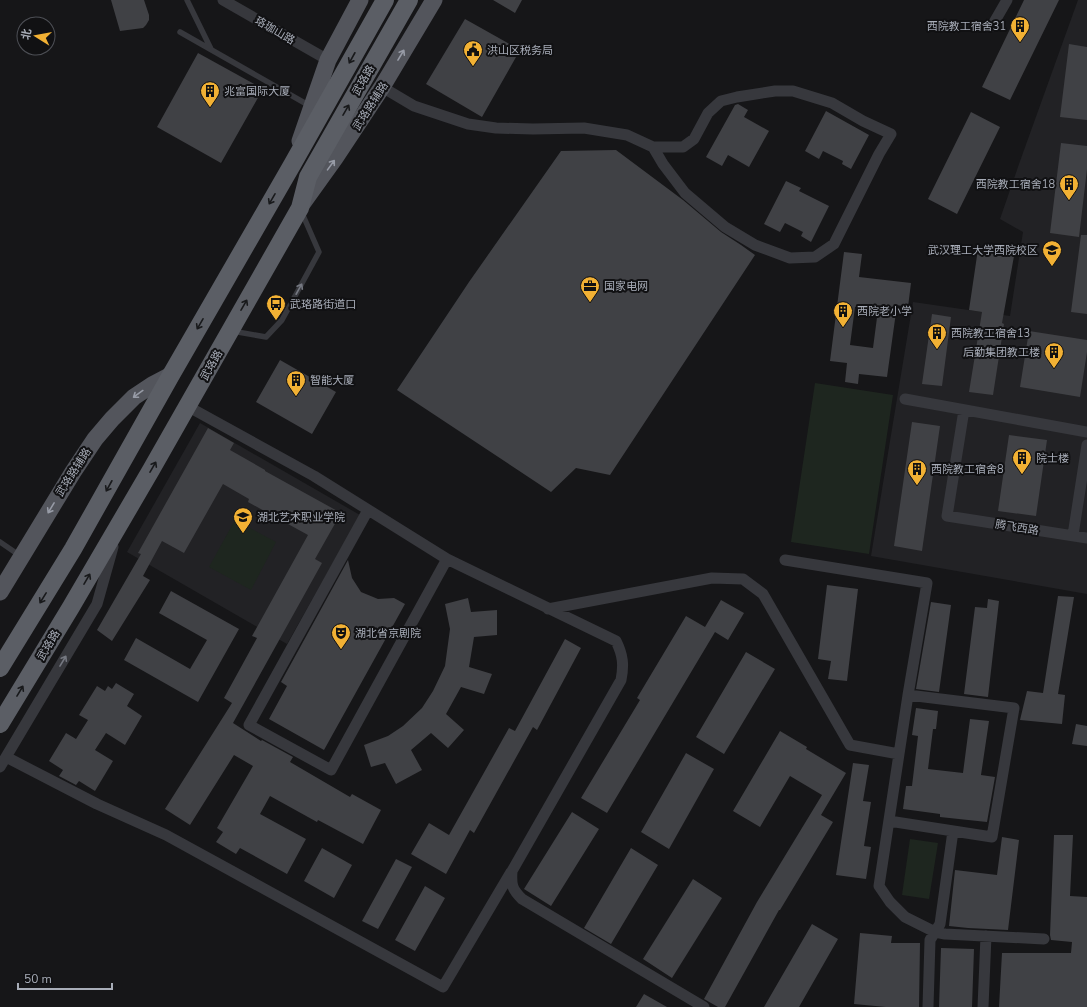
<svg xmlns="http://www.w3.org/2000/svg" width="1087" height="1007" font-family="'Nunito Sans','Noto Sans SC',sans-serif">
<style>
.built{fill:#222225}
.green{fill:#1e261f}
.building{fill:#404145;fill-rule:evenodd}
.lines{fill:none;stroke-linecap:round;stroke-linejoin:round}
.service{stroke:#37383d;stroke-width:5.5}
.minor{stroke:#37383d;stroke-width:11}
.primary{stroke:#53555c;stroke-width:17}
.trunk{stroke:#5b5e65;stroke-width:18}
.oneway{stroke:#979ba6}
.oneway2{stroke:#18191b}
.oneway3{stroke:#757881}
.labels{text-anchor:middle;stroke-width:4;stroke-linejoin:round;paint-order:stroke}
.poi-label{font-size:11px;fill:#a8adb8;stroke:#111113;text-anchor:start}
.street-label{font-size:11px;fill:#a8adb8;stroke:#111113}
</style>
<rect width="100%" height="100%" fill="#161618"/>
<path class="built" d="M1078,0h9v594l-216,-38 42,-254 97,14 13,-84 -23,-13 19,-55z
M200,423l160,92 -73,129 -160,-92z"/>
<path class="green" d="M815,383l78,12 -24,159 -78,-12z
M235,520l41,22 -25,48 -42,-23z
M910,839l28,4 -9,56 -27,-4z"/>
<path class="building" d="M111,0h33l5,15v5l-3,5 -3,3 -23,3z
M493,0h29l-7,13z
M1024,0h35l-49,100 -28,-13z
M465,19l55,31 -38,67 -56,-33z
M1069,44l18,3v73l-27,-3z
M198,53l65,36 -42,74 -64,-36z
M738,104l10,6 -4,7 25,14 -20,36 -21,-12 -6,11 -16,-9 29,-52z
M826,111l43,24 -18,34 -9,-5 1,-3 -20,-10 -4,8 -14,-8z
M971,112l29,15 -43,87 -29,-15z
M1061,143l26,3v23l-8,68 -29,-4z
M616,150l67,50 38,32 20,13 14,10 -145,220 -34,-7 -25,24 -154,-102 72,-108 92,-131z
M786,181l15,7 -2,3 30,15 -18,36 -10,-6 2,-4 -18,-9 -5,9 -16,-8z
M1081,235h6v79l-16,-2z
M978,249l36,7 -12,67 2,1 -11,71 -24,-3 13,-80 -13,-2z
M844,252l18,2 -3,23 52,6 -3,24 -11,-2 -10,72 -28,-3 -1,10 -13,-2 2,-19 -17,-2zM855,307l23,3 -5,38 -23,-3z
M932,314l19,3 -9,69 -20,-2z
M1029,331l58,9v12l-7,45 -60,-10z
M280,360l56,32 -24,42 -56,-32z
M912,422l28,4 -18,125 -28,-5z
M208,428l26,15 -4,7 35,20v1l76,42 -26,46 7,4 -89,160 28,18 1,-1 31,17 -3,5 60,35 2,-3 29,16 -18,34 -45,-24 -1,2 -47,-26 -10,18 46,25 -19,35 -47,-26 -4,6 -20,-12 7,-10 -6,-4 36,-62 -19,-11 -44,70 -25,-16 67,-106 -8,-5 33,-60 -5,-2 56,-101 -60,-33 1,-3 -26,-15 -39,69 -22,-12 -19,35 7,4 -38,61 -15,-11 44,-76 -3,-1z
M1009,435l38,5 -11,76 -38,-5z
M348,560l4,18 9,14 17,7 16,-1 11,6 -81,146 -55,-31 18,-33 -6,-4z
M827,585l31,4 -11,92 -19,-2 3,-18 -13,-2z
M171,591l68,38 -41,73 -74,-42 12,-22 54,31 17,-29 -48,-27z
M1058,596l16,1 -16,97 7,1 -3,29 -42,-4 7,-29 16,2z
M468,598l3,14 26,-2v25l-23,2 -5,30 23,7 -8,20 -23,-7 -15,27 18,16 -16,18 -17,-15 -20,17 11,20 -26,14 -11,-21 -14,4 -7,-22 24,-9 15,-10 19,-18 11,-17 12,-25 5,-37 -5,-25z
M988,599l11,2 -11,96 -24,-3 11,-87 12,1z
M721,600l23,13 -16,27 -13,-8 -108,181 -26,-15 59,-98 -3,-2 49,-82 19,11z
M931,602l20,3 -12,87 -23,-3z
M565,639l16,9 -44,82 -4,-3 -59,106 -4,-3 -24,44 -35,-20 18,-31 20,12 60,-107 6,3z
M746,652l29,17 -51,85 -28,-17z
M116,683l18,11 -7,12 15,10 -17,29 -19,-12 -11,17 18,11 -18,30 -16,-10 -3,4 -17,-9 4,-6 -14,-9 17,-28 10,6 12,-19 -9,-5 18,-29 8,5 3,-5 4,3z
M916,708l22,3 -2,18h-3l-5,40 35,4 7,-54 19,2 -8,54 14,2 -8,45 -47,-5v-3l-37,-5 3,-23h6l6,-50 -6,-1z
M1076,724l11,2v20l-15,-2z
M780,731l27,16 -1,2 40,24 -25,42 12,7 -53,88h-1l-54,97h-7l-14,-8 53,-97 65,-107 -32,-19 -30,51 -27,-16z
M686,753l28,16 -45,80 -28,-17z
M853,763l16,2 -6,36 8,1 -7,44 7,1 -5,32 -30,-4z
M572,812l27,17 -48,77 -27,-17z
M1054,835h19l-3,61 17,1v110h-88l3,-54h69l1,-11 -21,-2 -1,-5z
M1002,837l17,3 -11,90 -40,-2 -19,-2 6,-56 42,5z
M322,848l30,17 -18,33 -30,-17z
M631,848l27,17 -47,79 -27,-16z
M396,859l16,8 -34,62 -16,-8z
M693,879l29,19 -50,80 -29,-19z
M425,886l20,12 -30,53 -20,-11z
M812,924l26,15 -39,68h-35z
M860,933l32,3 -1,7h29l-1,64h-33l-32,-3z
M941,948l33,1 -2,58h-33z
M644,994l23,13h-31z"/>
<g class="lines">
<path class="service" d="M187,0l24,49
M180,32l130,74
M232,331l34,6 16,-17 37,-68 -17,-39
M0,542l19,13"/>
<path class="minor" d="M223,0l105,60
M992,26l15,-26
M382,87l32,19 54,18 28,4 37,1 51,-1 43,7 26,12 10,17 22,29 40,34 30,18 35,13 25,-1 19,-13 45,-90 12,-20 -28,-13 -31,-18 -39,-12h-18l-38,6 -16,4 -13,12 -14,26 -11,8h-30
M905,399l182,33
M187,406l127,70 133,83 169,82c7,14 8,24 5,39l-109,191c-1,14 0,18 10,28l182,108
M964,410l-17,106 140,22
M368,510l-119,215 82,45 116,-211
M1073,535l14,-90
M785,560l142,23 -19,112
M548,609l164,-31 31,1 20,15 87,151 49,9 9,-59 106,13 -22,129 -103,-16
M899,754l-20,132 11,16 15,15 30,15 10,2 99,5
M6,757l91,47 69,31 277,152 68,-115
M0,767l97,-163 16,-57
M928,1007l2,-67 10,-16 13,-93
M983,1007l3,-71"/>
<path class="primary" d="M300,141l28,-81 32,-60
M302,204l33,-46 47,-71 52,-87
M0,592l73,-120 22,-33 17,-20 22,-22 18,-12 19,-10"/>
<path class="trunk" d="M0,668l73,-119 98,-174 121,-210 93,-165
M0,724l71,-117 80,-137 149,-262 8,-31 101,-177"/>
</g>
<defs><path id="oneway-shaft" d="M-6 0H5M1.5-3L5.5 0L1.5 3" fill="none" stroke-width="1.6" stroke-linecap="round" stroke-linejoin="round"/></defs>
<g class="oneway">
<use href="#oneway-shaft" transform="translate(401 55) rotate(-59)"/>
<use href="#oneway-shaft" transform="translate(331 165) rotate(-54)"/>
<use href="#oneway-shaft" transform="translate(138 394) rotate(144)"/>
<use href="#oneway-shaft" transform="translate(51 508) rotate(121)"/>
</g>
<g class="oneway2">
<use href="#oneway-shaft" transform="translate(352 58) rotate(119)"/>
<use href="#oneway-shaft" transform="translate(346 110) rotate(-60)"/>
<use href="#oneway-shaft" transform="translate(272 199) rotate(120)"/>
<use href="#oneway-shaft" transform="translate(244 305) rotate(-60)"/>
<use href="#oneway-shaft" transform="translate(200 324) rotate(120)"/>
<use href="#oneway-shaft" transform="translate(153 467) rotate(-60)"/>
<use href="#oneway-shaft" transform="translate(109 486) rotate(119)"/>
<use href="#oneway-shaft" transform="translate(87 579) rotate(-60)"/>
<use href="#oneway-shaft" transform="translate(43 598) rotate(122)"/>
<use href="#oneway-shaft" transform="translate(20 691) rotate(-59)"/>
</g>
<g class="oneway3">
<use href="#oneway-shaft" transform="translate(299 289) rotate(-61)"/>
<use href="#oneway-shaft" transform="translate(63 661) rotate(-59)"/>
</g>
<defs>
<symbol id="building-pin" viewBox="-11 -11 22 30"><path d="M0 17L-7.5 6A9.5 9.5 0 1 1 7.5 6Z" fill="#f2b134" stroke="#111113"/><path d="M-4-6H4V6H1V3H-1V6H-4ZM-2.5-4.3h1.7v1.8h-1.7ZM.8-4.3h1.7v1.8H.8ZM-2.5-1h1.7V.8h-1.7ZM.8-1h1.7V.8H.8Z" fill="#111"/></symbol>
<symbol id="civic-pin" viewBox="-11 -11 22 30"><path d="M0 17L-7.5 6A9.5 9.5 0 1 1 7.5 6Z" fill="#f2b134" stroke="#111113"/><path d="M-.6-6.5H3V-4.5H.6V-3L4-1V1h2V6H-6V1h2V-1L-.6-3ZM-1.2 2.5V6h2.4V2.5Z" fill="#111"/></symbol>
<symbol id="university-pin" viewBox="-11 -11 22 30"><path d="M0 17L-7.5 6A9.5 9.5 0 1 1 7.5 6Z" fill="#f2b134" stroke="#111113"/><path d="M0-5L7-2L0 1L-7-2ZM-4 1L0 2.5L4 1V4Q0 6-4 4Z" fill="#111"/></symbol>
<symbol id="office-pin" viewBox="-11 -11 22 30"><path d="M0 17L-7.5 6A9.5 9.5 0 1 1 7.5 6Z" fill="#f2b134" stroke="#111113"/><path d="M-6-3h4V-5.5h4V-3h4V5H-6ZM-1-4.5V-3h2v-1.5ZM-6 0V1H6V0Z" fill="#111"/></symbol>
<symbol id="bus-pin" viewBox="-11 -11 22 30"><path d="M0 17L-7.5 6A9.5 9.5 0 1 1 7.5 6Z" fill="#f2b134" stroke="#111113"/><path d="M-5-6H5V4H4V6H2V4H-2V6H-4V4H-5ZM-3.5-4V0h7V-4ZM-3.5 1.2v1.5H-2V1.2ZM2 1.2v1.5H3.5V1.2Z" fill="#111"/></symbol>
<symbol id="theatre-pin" viewBox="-11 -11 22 30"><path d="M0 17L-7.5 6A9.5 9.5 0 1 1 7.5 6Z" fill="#f2b134" stroke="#111113"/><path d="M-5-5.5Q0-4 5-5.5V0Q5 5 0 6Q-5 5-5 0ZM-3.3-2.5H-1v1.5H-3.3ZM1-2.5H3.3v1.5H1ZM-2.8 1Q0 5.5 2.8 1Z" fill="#111"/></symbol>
</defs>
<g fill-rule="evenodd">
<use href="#building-pin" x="1009" y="15" width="22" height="30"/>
<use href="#civic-pin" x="462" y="39" width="22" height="30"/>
<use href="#building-pin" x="199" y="80" width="22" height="30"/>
<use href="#building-pin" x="1058" y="173" width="22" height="30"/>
<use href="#university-pin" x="1041" y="239" width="22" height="30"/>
<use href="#office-pin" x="579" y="275" width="22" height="30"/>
<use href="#bus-pin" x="265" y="293" width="22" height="30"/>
<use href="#building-pin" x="832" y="300" width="22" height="30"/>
<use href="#building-pin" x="926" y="322" width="22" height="30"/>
<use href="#building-pin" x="1043" y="341" width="22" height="30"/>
<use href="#building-pin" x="285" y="369" width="22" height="30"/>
<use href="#building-pin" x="1011" y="447" width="22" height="30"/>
<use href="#building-pin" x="906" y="458" width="22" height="30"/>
<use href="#university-pin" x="232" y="506" width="22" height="30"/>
<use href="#theatre-pin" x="330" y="622" width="22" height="30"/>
</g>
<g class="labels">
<g class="poi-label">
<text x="1006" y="30" text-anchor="end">西院教工宿舍31</text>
<text x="487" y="54">洪山区税务局</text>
<text x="224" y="95">兆富国际大厦</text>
<text x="1055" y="188" text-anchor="end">西院教工宿舍18</text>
<text x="1038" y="254" text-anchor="end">武汉理工大学西院校区</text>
<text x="604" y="290">国家电网</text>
<text x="290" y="308">武珞路街道口</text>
<text x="857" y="315">西院老小学</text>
<text x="951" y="337">西院教工宿舍13</text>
<text x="1040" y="356" text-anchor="end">后勤集团教工楼</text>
<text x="310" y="384">智能大厦</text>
<text x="1036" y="462">院士楼</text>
<text x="931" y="473">西院教工宿舍8</text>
<text x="257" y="521">湖北艺术职业学院</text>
<text x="355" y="637">湖北省京剧院</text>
</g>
<g class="street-label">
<text transform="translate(275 30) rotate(30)" y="4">珞珈山路</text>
<text transform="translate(363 80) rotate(-60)" y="4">武珞路</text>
<text transform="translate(370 106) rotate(-57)" y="4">武珞路辅路</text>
<text transform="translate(211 365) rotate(-61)" y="4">武珞路</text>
<text transform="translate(73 472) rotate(-57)" y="4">武珞路辅路</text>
<text transform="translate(1017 527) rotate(9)" y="4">腾飞西路</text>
<text transform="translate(48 645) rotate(-59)" y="4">武珞路</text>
</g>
</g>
<g transform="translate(36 36) rotate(281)"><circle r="19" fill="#111113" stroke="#4d4f55"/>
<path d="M0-3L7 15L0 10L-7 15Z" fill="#f2b134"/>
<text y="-6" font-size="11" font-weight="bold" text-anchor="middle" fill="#a8adb8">北</text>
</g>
<path d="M18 983v6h94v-6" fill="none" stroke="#a8adb8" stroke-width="2"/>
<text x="24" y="983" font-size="12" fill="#a8adb8" stroke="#111113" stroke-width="3" paint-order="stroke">50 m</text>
</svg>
